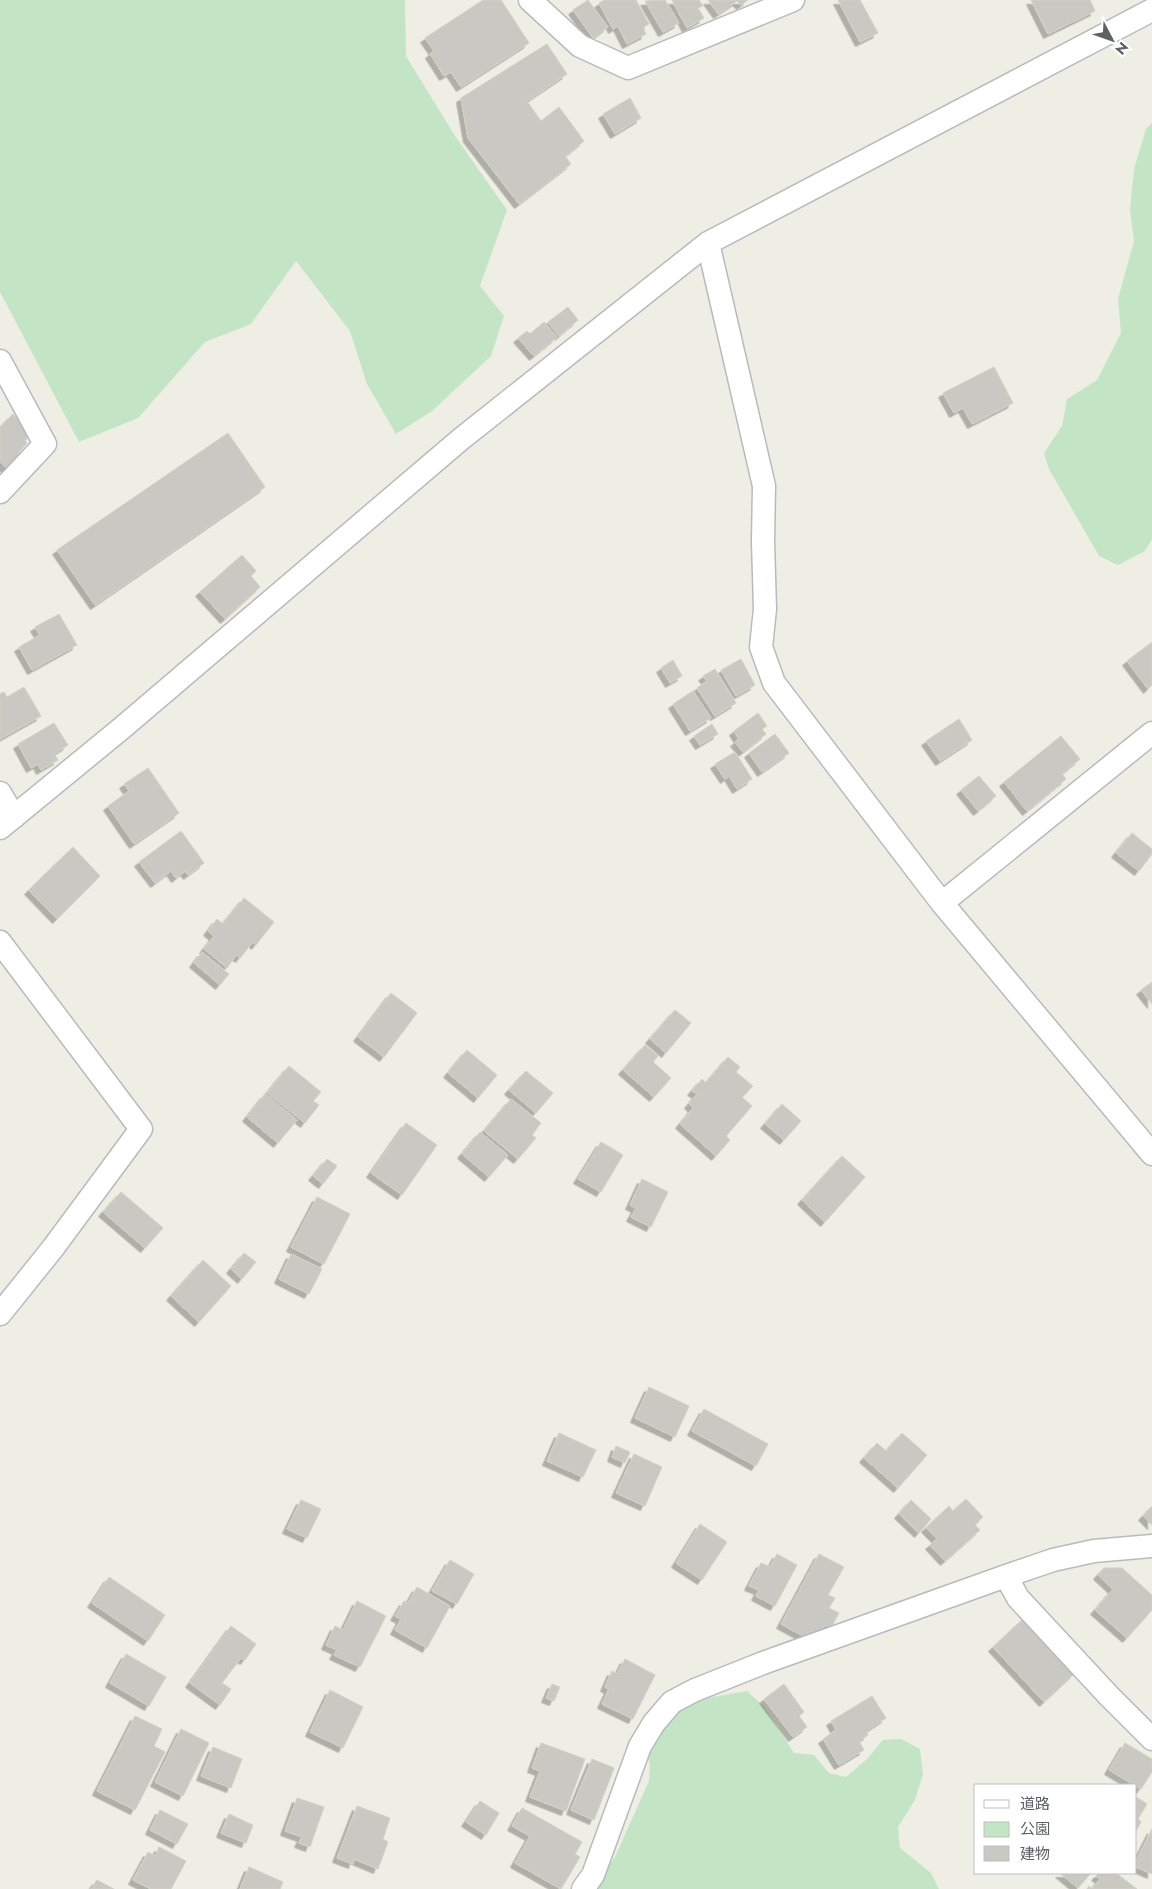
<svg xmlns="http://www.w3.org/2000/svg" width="1152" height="1889" font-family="Jost,'Noto Sans JP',sans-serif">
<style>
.green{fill:#c3e5c6}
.building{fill:#cac8c2;stroke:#d3d0c4;filter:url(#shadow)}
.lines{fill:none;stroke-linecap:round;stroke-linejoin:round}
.minor-casing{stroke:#b7babf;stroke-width:25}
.minor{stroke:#fff;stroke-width:22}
</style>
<defs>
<filter id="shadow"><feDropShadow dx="-4.5" dy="4.5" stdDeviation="0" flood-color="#0004"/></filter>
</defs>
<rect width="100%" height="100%" fill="#efeee5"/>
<path class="green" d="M0,0h405l1,56 49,80 52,74 -27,76 24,30 -13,40 -59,55 -36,23 -29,-50 -17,-53 -54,-70 -45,63 -46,18 -67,76 -59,24 -79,-150z
M1152,123v416l-7,12 -27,14 -19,-9 -50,-87 -5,-16 18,-27 5,-27 30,-19 24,-47 -3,-34 16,-58 -4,-31 4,-41 12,-40z
M747,1691l18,17 29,45 20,2 15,18 17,4 21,-18 16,-19 18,-1 19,10 3,25 -8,26 -17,27 2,21 31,25 8,16h-347l23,-32 34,-76 1,-16 -8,-30 9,-23 50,-13z"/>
<path class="building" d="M483,0h18l28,43 -68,44 -10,-15 -7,4 -14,-22 4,-3 -9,-13z
M588,0l20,27 -15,11 -20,-28z
M604,0h32l13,24 -6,3 3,7 -19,10 -9,-18 -5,3 -14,-26z
M665,0l14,23 -16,9 -18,-31z
M672,0h27l4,6 -5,2 6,10 -17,10z
M708,0h40l-7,5 -4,-4 -19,13z
M838,0h22l18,33 -18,9z
M1031,0h59l5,11 -47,23z
M547,44l20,30 -40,27 14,20 18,-14 25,34 -19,15 6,8 -52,40 -51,-66 -7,-40z
M630,98l11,20 -26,16 -12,-20z
M568,307l10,13 -19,16 -11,-14z
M544,322l13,15 -23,19 -16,-18 9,-7 3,3z
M994,367l19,36 -41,21 -9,-16 -9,5 -11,-20z
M13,414l15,15 -3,4 4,3 -4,5 2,2 -9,10 2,2 -13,14 -7,-7v-35z
M228,433l37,54 -170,118 -38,-55z
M242,555l14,16 -5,5 9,11 -35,32 -25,-27z
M59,614l18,31 -45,25 -13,-23 21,-12 -5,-8z
M1152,642v43l-4,4 -21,-28z
M741,659l14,26 -19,11 -15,-26z
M673,660l9,16 -12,7 -9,-15z
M715,669l21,34 -21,13 -18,-28 10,-7 -4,-5z
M24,687l17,29 -41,23v-45l4,-2 3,5z
M693,691l18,27 -21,13 -17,-27z
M758,713l9,13 -5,3 4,5 -23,18 -8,-10 4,-3 -5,-8z
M959,719l13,21 -32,21 -14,-20z
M54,723l14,22 -14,9 4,6 -17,10 -3,-6 -7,4 -13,-24z
M712,724l6,10 -18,11 -6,-9z
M775,734l14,19 -27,19 -13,-19z
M1061,736l19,23 -18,15 4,5 -39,32 -23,-29z
M735,752l17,27 -15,10 -8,-13 -4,3 -10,-15z
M148,768l31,45 -45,31 -26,-38 21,-15 -5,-7z
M979,776l17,20 -18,15 -17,-21z
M181,831l23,32 -16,12 -3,-4 -9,7 -5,-7 -16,12 -16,-21z
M1132,833l20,16v5l-13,17 -23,-18z
M73,847l27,29 -43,43 -28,-29z
M244,898l30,24 -18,23 -3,-3 -13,16 -4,-3 -9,13 -23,-19 10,-13 -6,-5 9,-12 6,5z
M202,952l27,22 -9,11 -26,-22z
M1152,982v22l-11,-14z
M391,993l26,20 -33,44 -26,-20z
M675,1010l16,13 -25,30 -16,-14z
M645,1045l13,11 -5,6 18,16 -17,19 -31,-27z
M467,1050l30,25 -19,23 -30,-25z
M728,1057l12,10 -4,5 17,14 -11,11 10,9 -26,30 4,4 -14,16 -36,-32 13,-16 -4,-4 8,-10 -5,-3 10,-12 4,4z
M289,1066l32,26 -8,9 6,4 -14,18 -38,-30z
M526,1071l27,22 -17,20 -27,-23z
M265,1094l32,26 -19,23 -31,-26z
M511,1099l30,24 -9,12 4,3 -18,21 -34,-28z
M782,1104l19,17 -17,19 -19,-16z
M406,1123l31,22 -35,50 -31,-22z
M480,1132l28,23 -19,22 -27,-23z
M601,1142l22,13 -22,37 -23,-13z
M842,1156l23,21 -40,45 -23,-22z
M327,1159l10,7 -14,18 -10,-8z
M642,1179l26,13 -17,35 -20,-10 5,-9 -6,-3z
M121,1192l42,36 -18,20 -42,-36z
M317,1197l33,17 -26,50 -33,-17z
M244,1253l12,9 -14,17 -11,-10z
M291,1254l31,15 -13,25 -30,-15z
M203,1260l28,26 -32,36 -28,-26z
M649,1387l40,19 -14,31 -40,-19z
M704,1409l64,35 -12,22 -64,-35z
M559,1433l37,17 -13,27 -36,-16z
M902,1433l25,22 -29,33 -34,-30 13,-15 9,8z
M616,1446l14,6 -5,11 -13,-6z
M634,1454l28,13 -17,39 -29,-13z
M966,1499l17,18 -8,8 5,5 -35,31 -15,-16 7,-6 -11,-11 23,-22 4,5z
M301,1500l20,9 -14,29 -20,-9z
M911,1500l20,19 -12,14 -20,-19z
M1152,1506v19l-9,-9z
M700,1524l27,18 -25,38 -26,-17z
M777,1554l20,11 -22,41 -19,-10 3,-6 -10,-4 12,-23 9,4z
M819,1554l25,13 -16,28 7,3 -6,10 10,5 -8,15 -6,-3 -6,10 -8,-4 -4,7 -26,-14z
M450,1560l24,14 -17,30 -25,-13z
M1104,1568h18l30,27v15l-25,28 -32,-28 18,-21 -15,-14z
M109,1577l56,38 -17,26 -56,-38z
M417,1587l33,19 -23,42 -32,-18 6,-11 -6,-3 9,-15 4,2z
M357,1601l29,15 -26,51 -26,-12 3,-5 -11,-5 9,-19 8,4z
M1023,1619l51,55 -30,28 -51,-55z
M231,1626l25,18 -11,16 -4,-2 -19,25 9,6 -11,16 -30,-22z
M126,1654l40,23 -17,29 -39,-23z
M625,1659l30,16 -22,44 -31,-15 7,-15 -4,-2 7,-16 5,3z
M552,1684l8,3 -6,14 -8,-3z
M784,1684l20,28 -5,4 8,11 -14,10 -29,-38z
M330,1690l33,17 -20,41 -33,-16z
M872,1696l14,22 -20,13 2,4 -9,6 5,9 -25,15 -16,-26 13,-9 -5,-9z
M135,1716l27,13 -8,17 11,6 -30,58 -38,-19z
M181,1729l28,14 -26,53 -28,-14z
M541,1743l44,16 -19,52 -36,-14 10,-26 -8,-3z
M1125,1743l27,16v13l-11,17 -32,-19z
M213,1747l29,12 -11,29 -30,-12z
M592,1759l22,9 -20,52 -23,-10z
M1136,1797l11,7 -9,15 3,3 -5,9z
M297,1798l27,9 -14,40 -11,-4 3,-6 -17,-6z
M480,1801l19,12 -13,22 -20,-13z
M357,1806l33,12 -7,21 5,3 -10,27 -24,-10 -1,5 -16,-6z
M522,1808l60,34 -7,12 5,3 -19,32 -46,-26 15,-27 -18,-10z
M160,1810l28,14 -11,20 -27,-14z
M229,1814l24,11 -7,18 -25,-10z
M1152,1829v45l-16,-7v-6z
M159,1847l27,14 -15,28h-20l-18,-9 15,-28 7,4z
M249,1867l34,15 -3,7h-40z
M1060,1873h31l-13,15z
M1099,1873h17l21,16h-50l2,-3 3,3 8,-10 -4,-3z
M97,1880l17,9h-23z"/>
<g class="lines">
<defs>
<path id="minor" d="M530,0l50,46 48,22 165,-68
M708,243l56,243 -1,56 2,67 -4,38 13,36 168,220 210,251
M0,361l45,83 -45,48
M0,793l14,24
M0,828l122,-100 339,-289 247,-196 444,-233
M942,903l210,-170
M0,942l141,187 -88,119 -53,66
M1006,1576l12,22 91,98 43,43
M583,1889l10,-14 47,-129 14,-23 18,-21 23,-12 68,-27 243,-87 47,-16 41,-9 58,-5"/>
</defs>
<use href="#minor" class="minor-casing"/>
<use href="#minor" class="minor"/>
</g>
<rect x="974" y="1784" width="162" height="90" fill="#ffffff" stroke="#bebfc1"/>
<rect x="984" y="1800" width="25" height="8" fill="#ffffff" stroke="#bebfc1"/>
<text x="1020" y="1809" font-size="15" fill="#5d6065">道路</text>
<rect x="984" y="1822" width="25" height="15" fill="#c3e5c6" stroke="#bebfc1"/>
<text x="1020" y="1834" font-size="15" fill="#5d6065">公園</text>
<rect x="984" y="1846" width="25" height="15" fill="#cac8c2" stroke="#bebfc1"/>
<text x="1020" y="1859" font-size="15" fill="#5d6065">建物</text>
<g transform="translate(1112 40) rotate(131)" stroke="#ffffff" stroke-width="4" paint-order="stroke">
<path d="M0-4L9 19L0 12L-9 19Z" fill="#5d6065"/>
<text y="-8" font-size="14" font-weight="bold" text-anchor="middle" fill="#5d6065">N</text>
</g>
</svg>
